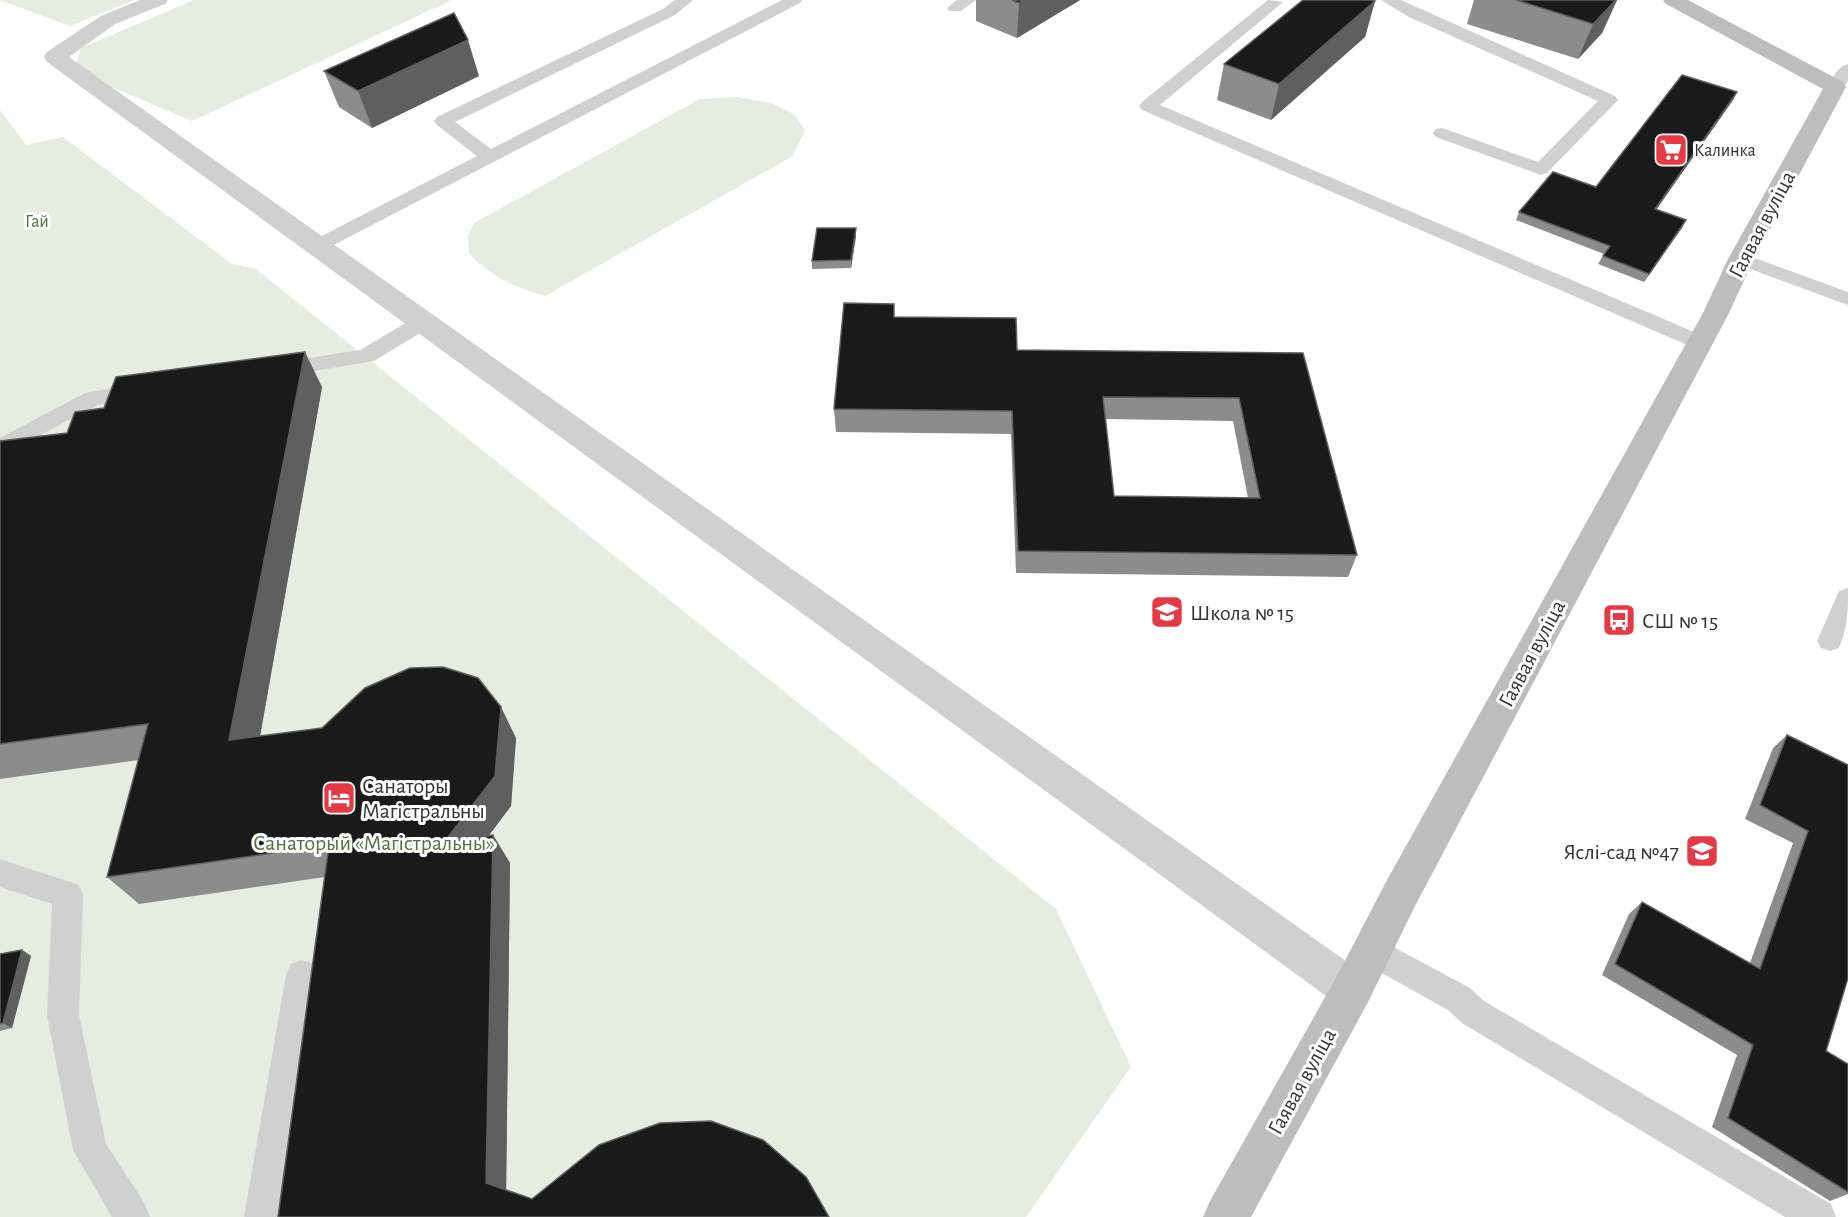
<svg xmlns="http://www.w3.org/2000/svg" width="1848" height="1217" font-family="'Alegreya Sans',sans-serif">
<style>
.green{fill:#e6ecdf}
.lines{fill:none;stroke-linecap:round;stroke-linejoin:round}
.lane{fill:#d0d0d0;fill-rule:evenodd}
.street{fill:#d0d0d0;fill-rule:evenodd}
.secondary{fill:#bdbdbd;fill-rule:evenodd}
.wall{fill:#8c8c8c;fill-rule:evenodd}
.shaded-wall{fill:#5f5f5f}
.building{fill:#1a1a1a;stroke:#5f5f5f;stroke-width:1.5;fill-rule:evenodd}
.labels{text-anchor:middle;stroke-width:6;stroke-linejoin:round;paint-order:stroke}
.far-poi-label{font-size:18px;fill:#333;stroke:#fff;text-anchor:start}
.far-park-label{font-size:18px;fill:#56703f;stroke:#fff}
.street-label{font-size:22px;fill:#333;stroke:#fff}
.poi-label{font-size:22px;fill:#333;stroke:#fff;text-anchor:start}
.park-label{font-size:22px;fill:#56703f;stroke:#fff}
</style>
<rect width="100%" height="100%" fill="#fff"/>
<path class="green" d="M0,0h134l-64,26z
M194,0h258l-260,121 -118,-50 7,-23z
M737,97l34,6 23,11 11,16 -12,26 -248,140c-31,-9 -53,-19 -76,-42l-1,-18 6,-13 226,-124z
M0,110l26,35 37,-8 169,127 24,5 800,640 75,158 -105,150h-1026z"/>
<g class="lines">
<path class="lane" d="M675,0h18l-18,15 -220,107 36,27 291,-149h20l-2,3 -476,247h-14l-3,-4 3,-4 167,-86 -40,-31 -3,-4 3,-4 226,-108z
M957,0h19l-15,11h-12l-2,-3z
M1268,0l15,2 -123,103 546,232 4,5 -4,5 -7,2 -7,-2 -550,-237 -3,-4 3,-4z
M1381,0h20l214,96 3,4 -71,73 -6,2 -105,-38 -3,-4 3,-4 6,-1 96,34 60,-61 -189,-84z
M1848,64v17l-7,10h-12l-2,-4c5,-8 11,-21 21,-23z
M1741,253l107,39v13l-114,-42 -3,-4 3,-4z
M423,315l7,2 3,5 -3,5 -56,34 -96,16 -8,-2 -3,-5 3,-5 8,-2 82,-13 56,-33z
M144,383l8,2 3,5 -3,5 -54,10 -98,51v-18l85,-45z
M1848,588c0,23 0,39 -9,60l-9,3 -9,-3 -4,-7 22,-50z
M0,859l79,26 4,10 -4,120 27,129 39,60 5,13h-38l-39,-67 -26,-135 5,-111 -52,-17z
M1373,936l97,52 14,13 347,203 5,13h-51l-323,-194 -14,-13 -86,-48 -5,-11 5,-11z
M302,960l11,4 5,11 -38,242h-36l42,-242 5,-11z"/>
<path class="street" d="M140,0h28l-3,4 -50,20 -46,33 1298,919 6,14 -6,14 -15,6 -15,-6 -1290,-942 -3,-5 3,-5 54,-36z"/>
<path class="secondary" d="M1663,0h25l155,82 3,5 -92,172 -25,54 -314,593 -48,98 -116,213h-48l7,-16 127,-225 50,-96 316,-567 25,-54 95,-170 -157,-85z"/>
</g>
<path class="wall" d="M976,0h104l-63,38 -41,-17z
M1474,0h143l-15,33 -24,26 -111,-35z
M1375,1l-10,36 -94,83 -54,-20 7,-36z
M324,71l155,5 -107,52 -33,-21z
M1733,100l-77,110 30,10 -42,62 -46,-18 6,-10 -88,-34 3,-8 77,-25z
M856,228v8l-5,32 -39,1v-8z
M894,317l123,33 286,3 54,202 -9,22 -332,-4 -5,-139 -175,-2 -2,-23zM1105,419l128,2 15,77 -134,-2z
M322,387l-62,349 256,2 -5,68 -23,30 5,-1 17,28 -4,327 26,9 297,18h-551l47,-340 -186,27 -32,-27 32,-117 -139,19v-338l67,-8z
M1787,735l61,30 -22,286 22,13v130l-18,7 -118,-74 25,-72 -135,-80 27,-61 13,-12 108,61 43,-120 -48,-24 28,-71z
M22,950l9,6 -19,72 -12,3v-77z"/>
<path class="shaded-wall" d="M1024,0h56l-63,38 2,-35z
M1616,0h1l-15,33 -24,26 15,-35z
M1375,1l-10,36 -94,83 8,-36z
M468,40l11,36 -107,52 -14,-37z
M1737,92l-4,8 -82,117 4,-8z
M1686,220l-4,8 -38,54 5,-8z
M856,228v8l-5,32v-8z
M305,352l17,35 -68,383 -25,-30z
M501,707l15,31 -5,68 -50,67 -19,-28z
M493,835l17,28 -4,338 -20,-18z
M22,950l9,6 -19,72 -9,-5z"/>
<path class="building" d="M1012,0h12l-5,3z
M1303,0h68l4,1 -96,83 -55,-20z
M1516,0h100l-23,24z
M454,13l14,27 -110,51 -34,-20z
M1682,75l55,17 -82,117 31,11 -37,54 -46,-18 7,-10 -91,-34 34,-40 43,15z
M817,228h39l-5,32 -39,1z
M844,303l50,1v13l122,1 1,32 286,3 54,202 -339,-4 -6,-140 -178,-2zM1103,397l136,1 21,100 -146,-2z
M305,352l-76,388 93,-12 43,-40 45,-20 33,-1 35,11 23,29 -6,69 -53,69 51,-10 -7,348 46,16 67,-54 61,-22 51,-2 52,19 43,37 23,40h-551l51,-372 -222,32 41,-153 -148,20v-303l67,-8 8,-21 29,-4 12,-31z
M1787,735l61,30v213l-22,73 22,13v128l-120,-74 25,-73 -138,-81 27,-62 118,67 48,-138 -48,-26z
M22,950l-19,73 -3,1v-70z"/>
<defs>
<symbol id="supermarket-square" viewBox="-11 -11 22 22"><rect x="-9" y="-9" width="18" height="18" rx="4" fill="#e63946" stroke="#fff"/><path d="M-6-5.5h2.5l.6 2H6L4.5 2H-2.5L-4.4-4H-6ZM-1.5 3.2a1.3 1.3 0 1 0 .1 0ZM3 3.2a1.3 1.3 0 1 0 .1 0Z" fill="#fff"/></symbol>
<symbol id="school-square" viewBox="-11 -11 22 22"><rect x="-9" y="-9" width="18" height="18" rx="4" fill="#e63946" stroke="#fff"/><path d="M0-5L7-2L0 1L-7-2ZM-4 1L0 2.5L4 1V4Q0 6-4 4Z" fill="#fff"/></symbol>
<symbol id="bus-square" viewBox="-11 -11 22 22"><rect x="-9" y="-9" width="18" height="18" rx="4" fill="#e63946" stroke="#fff"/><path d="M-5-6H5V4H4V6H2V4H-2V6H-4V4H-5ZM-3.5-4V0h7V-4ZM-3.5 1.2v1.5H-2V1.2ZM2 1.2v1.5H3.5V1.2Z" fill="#fff"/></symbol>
<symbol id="hotel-square" viewBox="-11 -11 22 22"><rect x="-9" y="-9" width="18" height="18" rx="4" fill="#e63946" stroke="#fff"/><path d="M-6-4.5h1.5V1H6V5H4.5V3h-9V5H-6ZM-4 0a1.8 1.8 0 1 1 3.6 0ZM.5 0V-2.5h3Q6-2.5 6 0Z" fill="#fff"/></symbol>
</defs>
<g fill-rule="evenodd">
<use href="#supermarket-square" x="1652" y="131" width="38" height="38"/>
<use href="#school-square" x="1148" y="593" width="38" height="38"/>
<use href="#bus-square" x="1600" y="601" width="38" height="38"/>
<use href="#hotel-square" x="320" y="779" width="38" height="38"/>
<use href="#school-square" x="1683" y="832" width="38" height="38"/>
</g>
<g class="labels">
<g class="far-poi-label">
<text x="1694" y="156">Калинка</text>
</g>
<g class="far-park-label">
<text x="37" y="227">Гай</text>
</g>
<g class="street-label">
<text transform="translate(1761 224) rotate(-62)" y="8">Гаявая вуліца</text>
<text transform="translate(1531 653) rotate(-62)" y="8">Гаявая вуліца</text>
<text transform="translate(1301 1081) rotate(-61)" y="8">Гаявая вуліца</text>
</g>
<g class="poi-label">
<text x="1190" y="620">Школа № 15</text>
<text x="1642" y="628">СШ № 15</text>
<text x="362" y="793">Санаторы<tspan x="362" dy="25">Магістральны</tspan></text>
<text x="1679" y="859" text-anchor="end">Яслі-сад №47</text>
</g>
<g class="park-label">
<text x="374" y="850">Санаторый «Магістральны»</text>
</g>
</g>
</svg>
